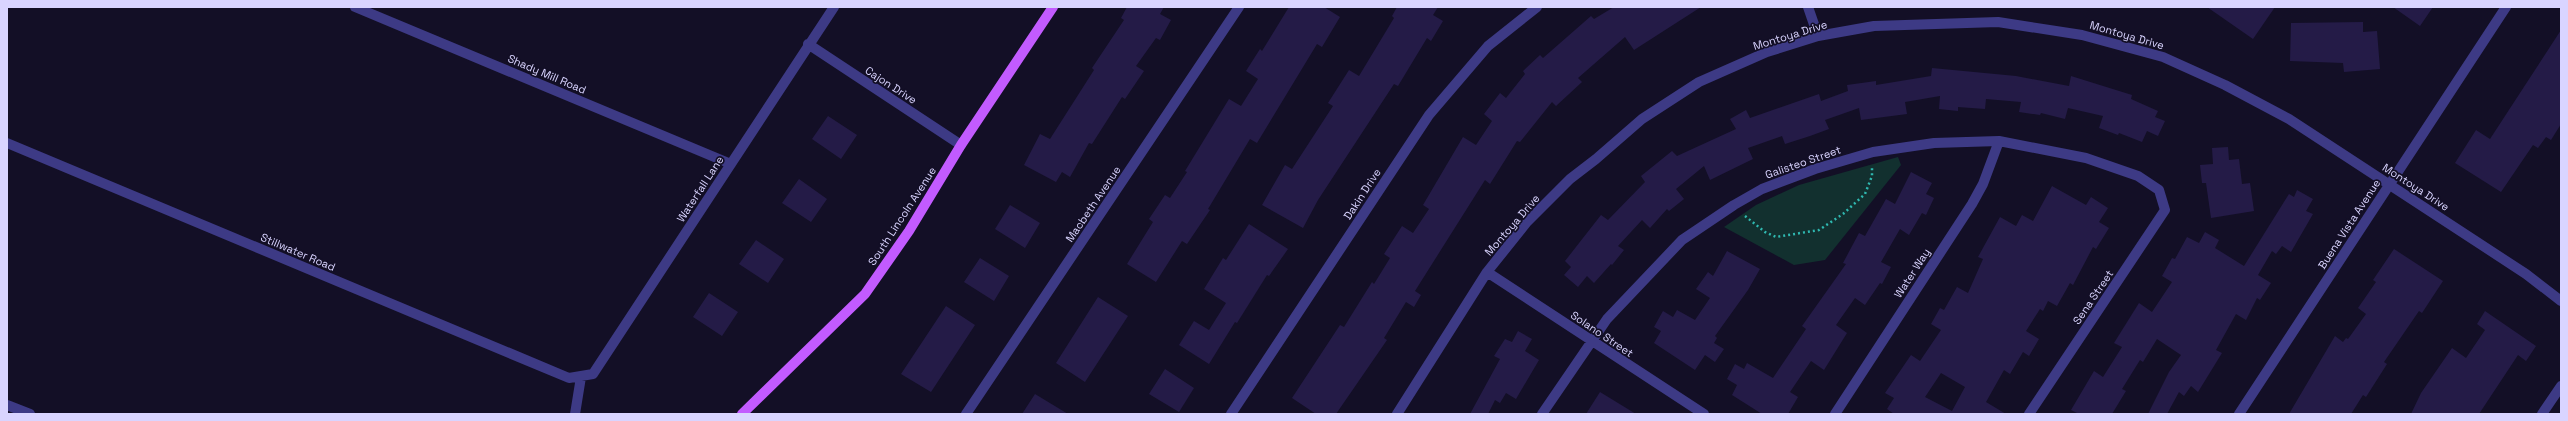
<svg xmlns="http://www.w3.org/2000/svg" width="2568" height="421" font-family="'Space Grotesk',sans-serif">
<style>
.green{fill:#12302f}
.building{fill:#241b47;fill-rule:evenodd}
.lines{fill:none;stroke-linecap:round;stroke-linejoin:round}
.path{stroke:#2fb8b0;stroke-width:2.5;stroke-dasharray:2 3;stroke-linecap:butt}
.minor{stroke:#3d3a85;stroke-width:10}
.major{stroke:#c25bff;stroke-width:10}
.labels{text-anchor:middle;stroke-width:3.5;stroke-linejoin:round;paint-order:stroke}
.street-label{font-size:11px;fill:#d9d4ff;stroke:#130f26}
</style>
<rect width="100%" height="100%" fill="#130f26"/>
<path class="green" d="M1898,157l3,8 -76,95 -31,5 -70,-38 32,-22 43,-20z"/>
<path class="building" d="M1127,7h37l-4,7 11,6 -11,20 -4,-2 -20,28 8,5 -19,28 -3,-2 -30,47 -3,-1 -19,34 -8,-5 -6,10 -32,-17 16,-31 10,5 44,-69 -2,-2 32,-48 -3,-2z
M1289,7h35l16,10 -18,30 -5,-3 -60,99 -7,-4 -42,70 2,1 -23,34 -5,-3 -26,41 -29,-18 26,-42 -4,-3 16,-24 5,3 17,-26 -2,-1 44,-72 12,7 17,-27 -12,-8 14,-22 2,2z
M1397,7h41l-5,8 10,6 -12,20 -4,-3 -29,48 -4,-2 -76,116 -15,28 -41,-23 23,-40 7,4 41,-63 -5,-3 21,-33 10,6 35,-58 -2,-2z
M1614,7h87l-67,43 -9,-13 -47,41 4,4 -26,24 -4,-4 -32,40 -3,-1 -27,43 -5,-4 -70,111 6,4 -7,12 -8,-5 -22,36 3,2 -51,74h-20l-24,-16 48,-73 4,2 28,-45 2,2 16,-26 -6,-4 18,-28 11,7 16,-24 -6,-4 40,-68 13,8 16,-24 -8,-7 16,-21 6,5 19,-24 -2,-3 17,-16 3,3 48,-42 3,3z
M2207,7h68l-22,32z
M2393,7h40l-13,19z
M2363,22v10l14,-1 3,38 -36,3 -1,-9 -53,-2 1,-38z
M2561,30v94l-10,16 -5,-3 -8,11 -5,-3 -32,47 -46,-29 21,-33 14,9z
M1932,68l84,8 53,10 2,-10 61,19 -1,4 27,12 -3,6 10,4 -7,15 -11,-5 -5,11 -23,-9 -1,2 -19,-7 4,-12 -35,-8 -3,11 -24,-6 -1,2 -21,-3 2,-10 -35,-3 -1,10 -27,-2v4l-19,-2 1,-13 -35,6 2,12 -46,6 -2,-12 -34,12 4,9 -19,7 -25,8 -3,-8 -34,12 5,11 -43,21 -6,-14 -28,23 8,10 -15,12 -2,-2 -17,19 -8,-8 -24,26 6,4 -12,15 -1,-1 -17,19 -7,-7 -9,11 -14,-12 7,-8 -6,-6 36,-46 7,5 37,-38 -4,-6 31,-25 5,5 59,-27 -6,-10 16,-9 4,8 69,-24 2,7 27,-10 -1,-6 29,-4v4l55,-9z
M828,116l29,19 -16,24 -29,-20z
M2228,147l1,13 10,-1 3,25 8,-1 4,28 -43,7 -5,-35h-4l-2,-18 13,-1 -1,-16z
M1911,172l21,11 -6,11 8,4 -8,17 -4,-2 -13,22 -9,-6 -19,33 10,5 -9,17 -2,-1 -15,22 -10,-7 -19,27 11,8 -23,37 -13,-9 -21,31 8,5 -10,17h-26l-30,-19 5,-10 -10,-6 8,-15 9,5 3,-6 26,15 33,-49 -4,-3 44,-62 -3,-1 16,-30 6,3 21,-37 9,5z
M799,179l28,20 -16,23 -29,-19z
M2052,186l34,19 5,-8 17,11 -9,14 10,6 -13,21 -3,-2 -20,38 -3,-2 -13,23 -9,-5 -5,10 -3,-2 -14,22 13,8 -10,17 -6,-4 -13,22 -6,-4 -18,32 20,12h-112l-7,-5 7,-11 -9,-5 26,-38 9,6 21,-31 -10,-6 9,-16 4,2 13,-23 11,6 15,-34 -5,-2 22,-40 16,9 6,-11 11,6zM1941,373l24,14 -13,24 -27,-14z
M2297,190l16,9 -7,12 7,3 -22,38 -9,-6 -6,8 -4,-3 -14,24 13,8 -11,17 -3,-2 -11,22 -10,-6 -20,36 6,3 -24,39 -7,-6 -7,10 -5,-4 -12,22h-19l21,-42 12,-17 -24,-16 -14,23 -3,-2 -18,29 4,2 -14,23h-33l-8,-4 23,-39 9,6 19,-30 -8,-4 25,-40 13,9 20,-30 -10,-6 10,-18 3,1 12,-22 12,6 6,-11 14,8 -4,8 29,18 45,-72 5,3z
M1010,205l30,18 -15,25 -30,-19z
M1249,224l39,25 -19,27 -2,-1 -30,48 -2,-1 -26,42 -30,-19 15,-24 15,9 17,-27 -22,-14 19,-31 3,2z
M756,240l28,19 -16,24 -29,-19z
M2394,249l49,32 -21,32 -3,-2 -35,51 3,2 -21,33 -3,-2 -12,19h-62l46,-78 8,6 3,-4 2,1 18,-25 -8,-6 18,-26 -3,-2z
M1727,251l33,18 -12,21 -33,46 2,2 -3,5 10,6 -9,13 -10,-7 -10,15 -41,-27 7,-12 -7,-4 9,-16 10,6 4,-7 18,10 15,-22 -14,-9 12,-17 5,4z
M980,258l29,18 -15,25 -30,-19z
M709,293l29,19 -16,24 -29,-19z
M1098,297l30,19 -43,66 -29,-19z
M946,306l29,19 -44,67 -30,-18z
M2485,311l51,35 -10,15 -8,-6 -39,59h-68l10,-21 31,-45 14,10 19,-28 -8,-6z
M1518,331l14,8 -7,12 14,9 -23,39 -10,-6 -6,10 -5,-3 -7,14h-18l30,-55 -6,-3 11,-17 7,3z
M1165,369l29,19 -15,24 -30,-18z
M1600,392l36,22h-50z
M1035,394l33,20h-46z"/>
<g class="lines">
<path class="path" d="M1745,216l20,16 11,5 43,-7 24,-16 22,-20 7,-18v-9"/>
<path class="minor" d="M355,7l376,157
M1808,7l10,29
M808,44l153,101
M7,143l562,235 24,-4 241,-367
M1487,272l217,142
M7,405l23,9
M575,414l6,-37
M966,414l273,-407
M1231,414l198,-299 59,-69 49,-39
M1397,414l90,-142 40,-50 43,-43 26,-20 46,-40 57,-37 68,-30 51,-16 56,-10 124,-4 84,13 81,22 62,28 64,34 237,155 35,27
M1542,414l65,-95 75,-79 52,-35 28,-16 53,-20 58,-17 61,-9 65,-2 87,17 52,18 21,14 6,20 -136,204
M1835,414l137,-210 11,-20 16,-43
M2239,414l267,-407
M2542,414l19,-28"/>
<path class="major" d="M742,414l123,-120 44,-63 52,-86 92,-138"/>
</g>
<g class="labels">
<g class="street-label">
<text transform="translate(1790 35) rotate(-17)" y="4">Montoya Drive</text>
<text transform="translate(2127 35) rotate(16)" y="4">Montoya Drive</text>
<text transform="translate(547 74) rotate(23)" y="4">Shady Mill Road</text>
<text transform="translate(891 85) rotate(33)" y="4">Cajon Drive</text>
<text transform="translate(1803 162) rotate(-19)" y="4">Galisteo Street</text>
<text transform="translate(2416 187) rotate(33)" y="4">Montoya Drive</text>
<text transform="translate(700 189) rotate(-57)" y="4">Waterfall Lane</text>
<text transform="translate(1362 194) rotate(-57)" y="4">Dakin Drive</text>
<text transform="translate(1093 204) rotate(-56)" y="4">Macbeth Avenue</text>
<text transform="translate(902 216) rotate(-57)" y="4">South Lincoln Avenue</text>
<text transform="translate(2349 224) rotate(-57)" y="4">Buena Vista Avenue</text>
<text transform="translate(1512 225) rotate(-49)" y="4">Montoya Drive</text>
<text transform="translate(298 252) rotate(23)" y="4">Stillwater Road</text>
<text transform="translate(1912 273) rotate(-57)" y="4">Water Way</text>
<text transform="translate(2093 297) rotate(-56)" y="4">Sena Street</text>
<text transform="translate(1602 334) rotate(34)" y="4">Solano Street</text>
</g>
</g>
<rect width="2568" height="421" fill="none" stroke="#d9d4ff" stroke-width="16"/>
</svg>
